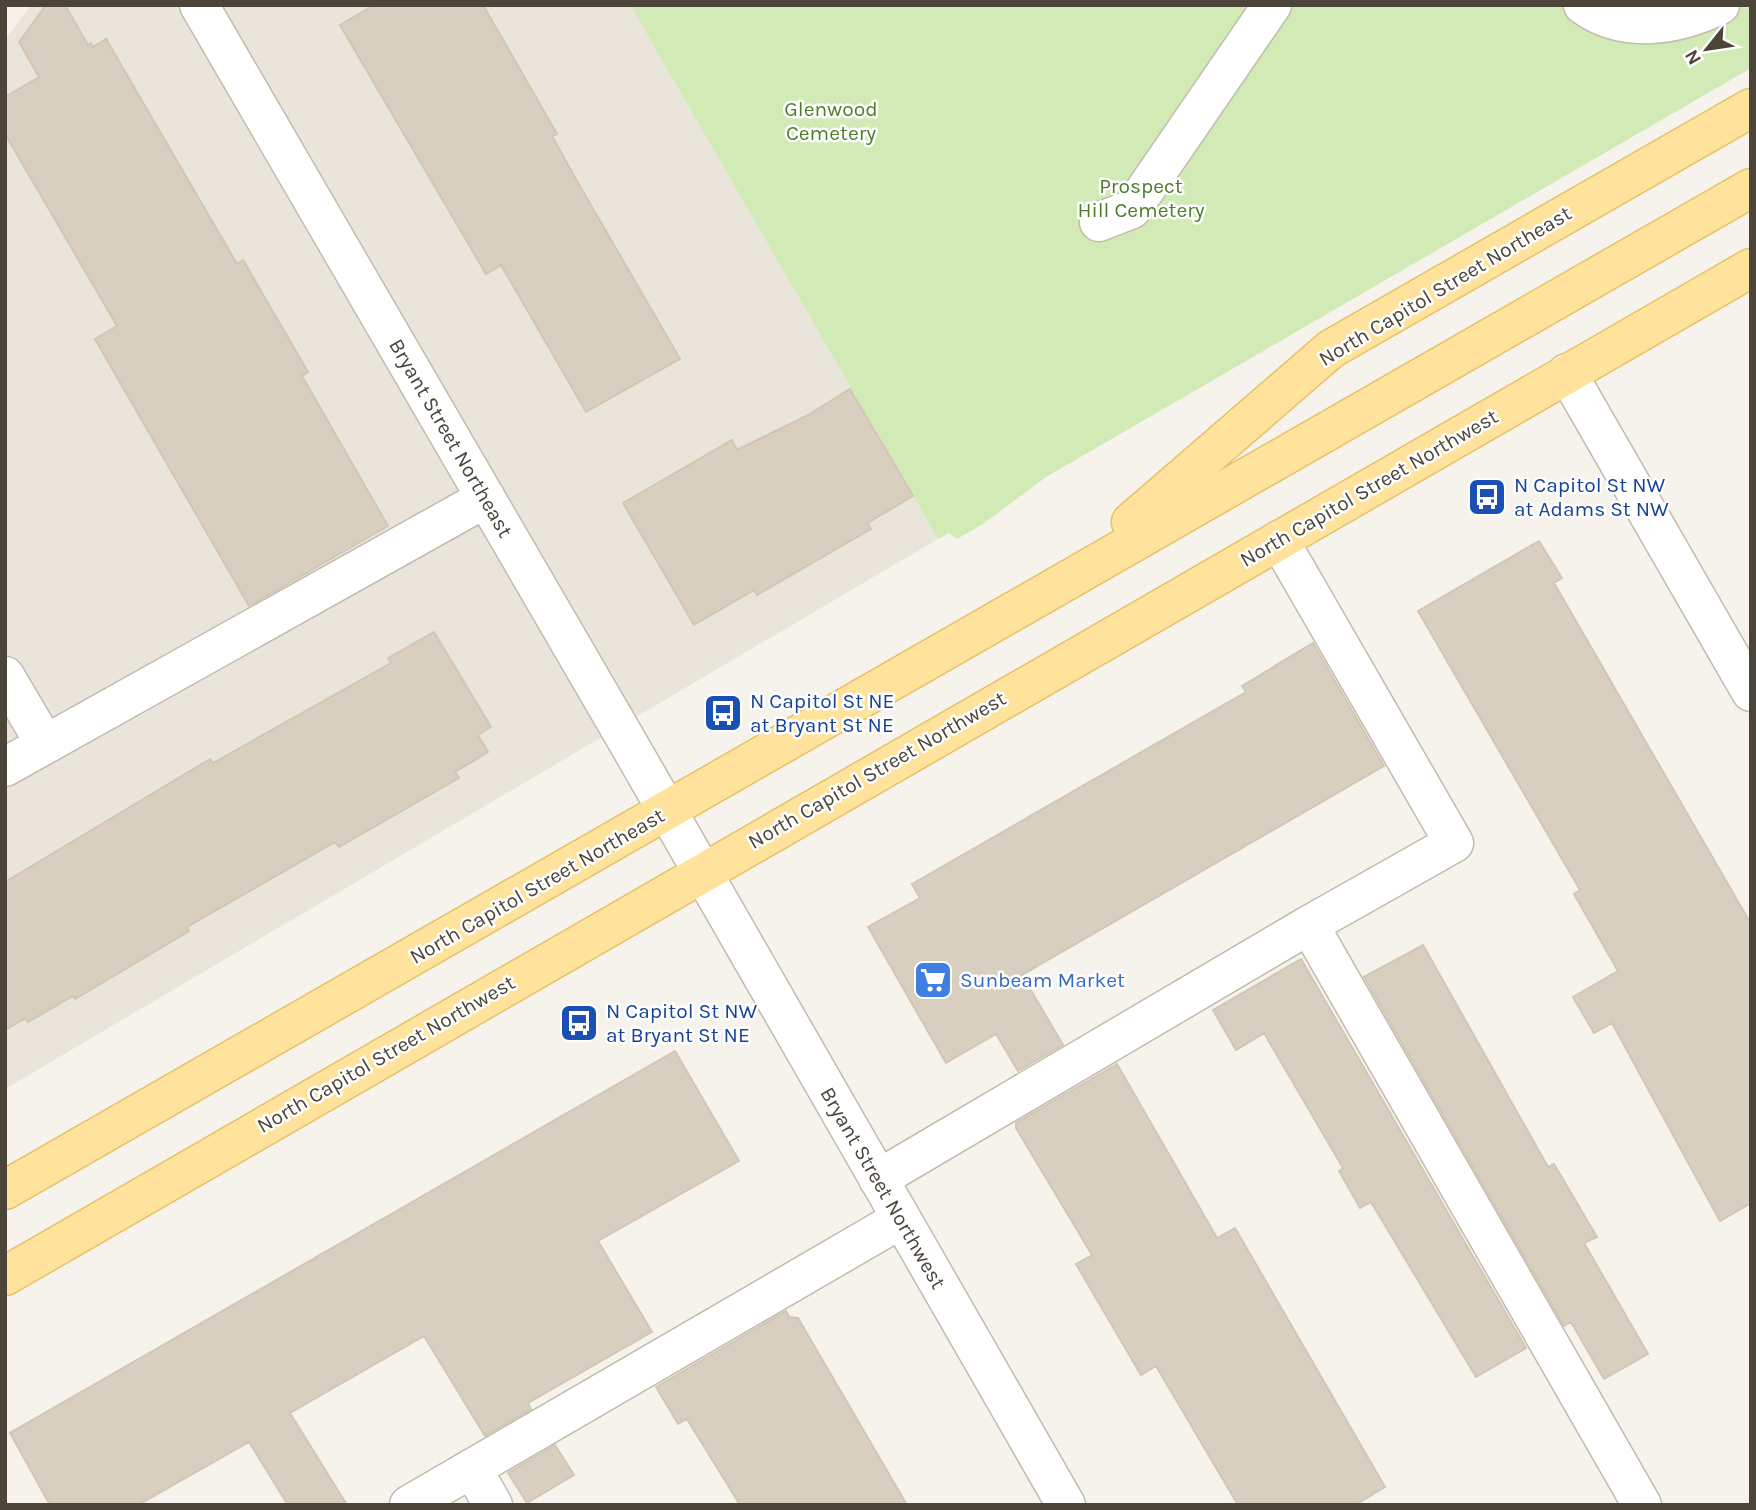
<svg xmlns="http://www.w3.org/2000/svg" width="1756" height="1510" font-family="Karla,sans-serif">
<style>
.residential{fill:#eae5da}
.green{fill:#d2eab5}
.building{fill:#d8cfc1;stroke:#d3c7b4;stroke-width:2}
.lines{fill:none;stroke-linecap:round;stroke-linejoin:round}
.minor-casing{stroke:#c2bbae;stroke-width:41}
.major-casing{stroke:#e6c16a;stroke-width:41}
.minor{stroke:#fff;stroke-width:38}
.major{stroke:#ffe39c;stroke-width:38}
.labels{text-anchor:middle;stroke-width:5;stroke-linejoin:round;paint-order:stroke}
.park-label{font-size:21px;fill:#4a7f2a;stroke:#fff}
.street-label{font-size:21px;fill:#4b4439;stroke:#fff}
.transit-label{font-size:21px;fill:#164399;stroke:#fff;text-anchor:start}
.shop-label{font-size:21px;fill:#366cbe;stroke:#fff;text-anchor:start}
</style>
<rect width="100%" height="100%" fill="#f6f3ec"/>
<path class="residential" d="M31,5h599l308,534 -933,550v-1049z"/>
<path class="green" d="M630,5h1121v63l-705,409 -63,47 -26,15 -8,-6 -11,6z"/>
<path class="building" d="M46,5h19l23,40 3,-2 2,4 13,-8 131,225 6,-4 65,112 -6,4 86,150 -139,80 -154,-267 22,-13 -112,-192v-37l34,-20 -20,-35z
M374,5h109l74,129 -5,2 25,45 103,178 -94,53 -85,-147 -15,9 -146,-249z
M850,389l63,107 -42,25 -3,3 3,5 -114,66 -3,-5 -60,35 -71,-122 109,-63 5,10 71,-35z
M1539,541l23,37 -8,5 197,341v279l-31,18 -108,-198 -18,10 -21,-36 45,-26 -44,-77 6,-4 -162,-279z
M434,632l57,95 -13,8 10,17 -33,20 4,6 -120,69 -4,-5 -148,85 2,4 -114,68 -2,-3 -45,26 -2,-3 -4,1 -17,10v-148l205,-123 3,4 178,-100 -3,-5z
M1313,643l71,123 -362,209 41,70 -45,26 -22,-37 -50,29 -78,-136 52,-29 -8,-14 334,-192 -4,-6z
M1423,945l125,222 6,-3 43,73 -13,6 64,111 -44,25 -33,-57 -7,4 -200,-349z
M1301,959l225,389 -50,29 -105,-175 -11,6 -21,-37 4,-3 -79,-135 -28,17 -23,-40z
M675,1051l64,110 -141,80 54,91 -124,71 3,6 -46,27 -61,-100 -40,23 -94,54 57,92h-59l-39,-63 -111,63h-88l-40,-72z
M1117,1064l100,174 18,-10 150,259 -30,18h-117l-82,-139 -15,9 -65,-111 16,-9 -76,-127v-5z
M786,1311l3,6 9,1 109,187h-167l-53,-86 -9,5 -22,-37z
M555,1445l19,30 -47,28 -19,-30z"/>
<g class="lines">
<defs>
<path id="minor" d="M199,5l428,736 439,764
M1583,5c41,30 94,21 137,0
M1099,222l33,-13 140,-204
M1567,373l184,319
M1279,540l175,303 -145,82 333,580
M5,676l40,68
M5,767l481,-269
M878,1179l431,-254
M472,1468l21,37
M409,1505l492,-286"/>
<path id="major" d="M1131,522l200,-173 420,-241
M5,1190l1746,-1002
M5,1276l1746,-1008"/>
</defs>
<use href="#minor" class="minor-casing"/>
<use href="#major" class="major-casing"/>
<use href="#minor" class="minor"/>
<use href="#major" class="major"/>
</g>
<defs>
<symbol id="bus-square" viewBox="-11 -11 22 22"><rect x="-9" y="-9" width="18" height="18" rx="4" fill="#1a4fb4" stroke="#fff"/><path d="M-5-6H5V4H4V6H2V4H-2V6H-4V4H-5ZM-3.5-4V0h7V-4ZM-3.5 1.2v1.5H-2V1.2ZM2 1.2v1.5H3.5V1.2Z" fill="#fff"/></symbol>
<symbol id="supermarket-square" viewBox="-11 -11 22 22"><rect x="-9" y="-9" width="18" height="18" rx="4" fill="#3f7fe0" stroke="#fff"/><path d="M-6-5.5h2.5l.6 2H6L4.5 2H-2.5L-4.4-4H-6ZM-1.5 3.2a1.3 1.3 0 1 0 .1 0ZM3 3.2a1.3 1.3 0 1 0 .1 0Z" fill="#fff"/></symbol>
</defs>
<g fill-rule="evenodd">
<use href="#bus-square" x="1465" y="475" width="44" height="44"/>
<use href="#bus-square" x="701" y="691" width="44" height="44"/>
<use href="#supermarket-square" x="911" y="958" width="44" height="44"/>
<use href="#bus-square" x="557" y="1001" width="44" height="44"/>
</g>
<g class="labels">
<g class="park-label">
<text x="831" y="116">Glenwood<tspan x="831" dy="24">Cemetery</tspan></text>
<text x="1141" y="193">Prospect<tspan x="1141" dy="24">Hill Cemetery</tspan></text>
</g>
<g class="street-label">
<text transform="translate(1445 286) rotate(-31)" y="7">North Capitol Street Northeast</text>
<text transform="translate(451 438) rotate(60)" y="7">Bryant Street Northeast</text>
<text transform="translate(1369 488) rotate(-30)" y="7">North Capitol Street Northwest</text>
<text transform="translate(877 770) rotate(-30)" y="7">North Capitol Street Northwest</text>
<text transform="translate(537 886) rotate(-30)" y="7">North Capitol Street Northeast</text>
<text transform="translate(386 1054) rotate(-30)" y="7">North Capitol Street Northwest</text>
<text transform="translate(883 1188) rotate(60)" y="7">Bryant Street Northwest</text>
</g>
<g class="transit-label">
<text x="1514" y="492">N Capitol St NW<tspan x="1514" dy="24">at Adams St NW</tspan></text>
<text x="750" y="708">N Capitol St NE<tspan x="750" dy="24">at Bryant St NE</tspan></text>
<text x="606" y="1018">N Capitol St NW<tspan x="606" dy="24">at Bryant St NE</tspan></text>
</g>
<g class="shop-label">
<text x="960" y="987">Sunbeam Market</text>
</g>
</g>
<rect width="1756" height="1510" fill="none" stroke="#4b4439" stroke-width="14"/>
<g transform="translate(1707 49) rotate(240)" stroke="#ffffff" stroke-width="5" paint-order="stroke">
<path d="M0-5L12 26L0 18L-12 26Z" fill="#4b4439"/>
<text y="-10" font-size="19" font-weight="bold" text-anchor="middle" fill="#4b4439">N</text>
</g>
</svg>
